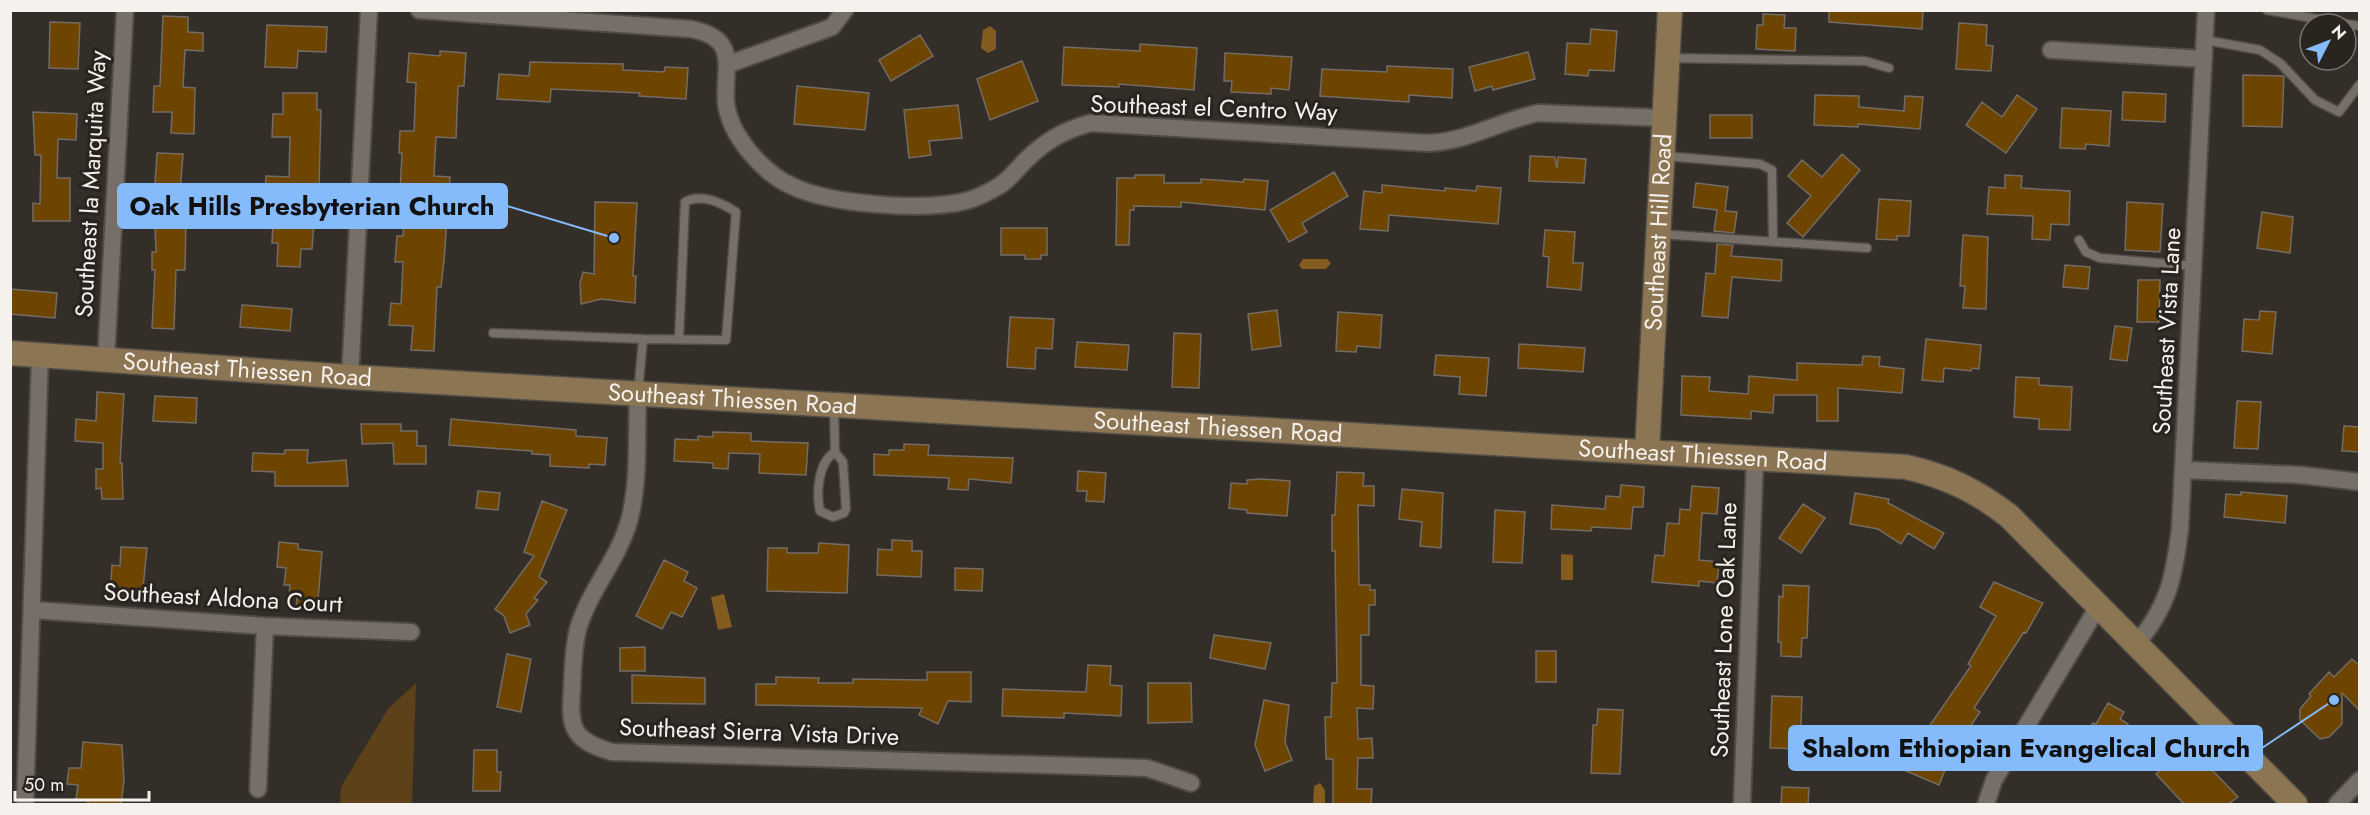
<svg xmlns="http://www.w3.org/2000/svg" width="2370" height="815" font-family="Jost,sans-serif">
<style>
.green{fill:#5d4118}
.water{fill:#855c20}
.building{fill:#6d4500;stroke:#736c65;stroke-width:1.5}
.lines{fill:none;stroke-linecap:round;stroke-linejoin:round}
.lane-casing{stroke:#4f4b45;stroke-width:11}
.street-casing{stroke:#4f4b45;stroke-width:20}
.secondary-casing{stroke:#4f4b45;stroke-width:27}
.lane{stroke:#756f68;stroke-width:8}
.street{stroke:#756f68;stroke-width:16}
.secondary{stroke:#8c7553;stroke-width:24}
.labels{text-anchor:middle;stroke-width:6;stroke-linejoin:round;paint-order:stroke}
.street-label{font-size:24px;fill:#f5f1ed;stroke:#29241e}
.leader{fill:none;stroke:#85bbfb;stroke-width:2}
.callout-dot{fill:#85bbfb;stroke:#29241e;stroke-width:2}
.callout{fill:#85bbfb;stroke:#85bbfb;stroke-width:2}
.callout-label{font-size:26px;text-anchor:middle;font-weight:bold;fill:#111}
</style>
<rect width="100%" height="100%" fill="#332e27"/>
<path class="green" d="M416,683l-4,121h-72l1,-17 47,-78z"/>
<path class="water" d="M990,26l6,5v18l-8,4 -7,-5 2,-18z
M1303,259h24l4,4 -5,6h-24l-3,-4z
M1561,554l12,1v25h-12z
M724,594l8,33 -14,3 -7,-33z
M1320,783l5,7v13l-12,1 1,-18z"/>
<path class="building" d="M1829,10h94l-1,19 -93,-7z
M1763,14l22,1 -1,13h12l-1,23 -39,-2 1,-24h6z
M163,16l25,1v15l15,1v18l-18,-1 -2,37 12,1 -1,46 -23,-1 1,-21h-19l1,-26h6z
M50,22l30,1 -2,46 -29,-1z
M1959,23l28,2 -1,20 7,1 -2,25 -35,-2z
M267,25l60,2 -1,25 -28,-1 -1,17 -32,-1z
M1591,29l26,2 -3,40 -25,-1 -1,6 -23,-2 2,-31 23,1z
M920,35l13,21 -42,25 -12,-21z
M1140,44l57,4 -3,42 -75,-6v3l-57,-2 2,-38 76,4z
M440,51l26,2 -2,33h-6l-2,52 -20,-1 -2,39 16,1 -6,84 -3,26h-4l-3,64 -23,-1 2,-24 -24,-1 2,-22 10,1 2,-42h-8l2,-26h6l3,-43h-6l2,-40h-3l1,-22h14l2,-48 -9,-1 2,-29 31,3z
M1528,52l7,27 -42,11 -1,-4 -17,5 -6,-24z
M1225,53l67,4 -3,33 -18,-2v6l-40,-2 1,-11h-8z
M1022,61l16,40 -48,19 -13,-41z
M530,62l93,2v6l41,2 1,-5 23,1 -2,31 -47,-3 1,-3 -89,-4 -1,13 -53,-3 2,-25 30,2z
M1387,66l66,3 -1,29 -43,-3v7l-89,-6 2,-27 65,3z
M2243,75l41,1 -2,51 -39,-1z
M797,86l72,7 -4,37 -71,-6z
M2123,92l43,2 -1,28 -43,-2z
M283,93h34v17h4l-2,76h-7l-2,37h4l-2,26h-11l-1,18 -23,-1 1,-23h-6l2,-43h-9l1,-24 23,1 1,-40h-18l1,-23h10z
M1815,95l44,1v11l45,4 1,-15 18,1 -3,32 -62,-5v3l-44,-2z
M2017,95l20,14 -31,44 -40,-28 16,-23 20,15z
M958,105l4,33 -33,3 2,14 -22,3 -5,-48z
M2062,108l49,3 -2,35 -23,-2 -1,5 -25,-1z
M33,112l44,2 -1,26 -18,-1 -1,39h13v43h-37v-18l7,1 1,-49h-6z
M1710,115h42v23h-42z
M157,153l26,1 -5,64h8l-1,52h-9l-2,59 -22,-1 3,-58h-3v-18h4l-2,-53z
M1842,154l18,16 -57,67 -16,-14 24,-27 -23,-20 14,-16 20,17z
M1530,156l25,1 2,11 1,-11 28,2 -2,24 -55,-2z
M1334,172l14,24 -46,27 5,9 -18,10 -19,-32z
M1135,175h29v8h37v-4l42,3 1,-3 24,2 -3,29 -84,-8v5l-47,-1v4h-4l-1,35h-13l1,-67h18z
M2005,175l17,1 -1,12 49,3 -1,34 -18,-1 -1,16 -18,-1 1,-23 -46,-2 2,-27 16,1z
M1696,183l32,4 -3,24 12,1 -3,21 -20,-2 3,-21 -24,-3z
M1382,185l63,6v-3l31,3 1,-5 24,2 -3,36 -109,-9 -1,16 -28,-2 4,-38 18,2z
M1879,199l32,2 -2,35h-12v4l-21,-1z
M595,202l42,1 -4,73h3l-1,27 -34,-4 -20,5 -1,-21 3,-11 11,2z
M2127,202l36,2 -3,48 -35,-2z
M2262,212l31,5 -3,36 -33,-5z
M1001,228h46v27h-6v4h-16v-4h-24z
M1545,230l30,2 -2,31h10l-2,27 -34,-3 2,-30 -6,-1z
M1963,235l25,2 -2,72 -23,-1 2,-22h-5z
M1717,244l16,1 -2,11 51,4 -1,21 -49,-4 -4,41 -26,-2 4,-43 9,1z
M2065,265l25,2 -2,22 -25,-2z
M2138,280h22l-1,42h-22z
M10,289l47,4 -2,25 -45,-4z
M242,305l50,4 -2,22 -50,-4z
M1277,310l4,36 -29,4 -4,-36z
M2260,311l16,1 -4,42 -30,-3 2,-32 15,1z
M1338,312l44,3 -2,33 -23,-2 -1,6 -20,-1z
M1010,317l44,2 -2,30 -16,-1 -1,21 -28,-2z
M2115,326l17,2 -5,33 -17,-2z
M1174,333l27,1 -2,54 -27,-1z
M1926,339l55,6 -2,24 -7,-1 -1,3 -27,-3 -1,14 -21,-2z
M1077,342l52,3 -2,25 -52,-3z
M1519,344l66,4 -2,24 -65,-4z
M1436,355l53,3 -3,38 -27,-2 1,-17 -26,-2z
M1863,356l17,1 -1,9 25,3 -2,24 -64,-5v33h-21v-26h-43l-1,18 -22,-2v8l-70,-4 1,-39 28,1 -1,14 39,3 1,-18 48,4v-17l65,2z
M2016,377l23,1v7l33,2 -2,43 -31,-1v-10l-25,-2z
M97,392l27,2 -4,69h2l1,36h-21l-1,-11 -5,1v-20h7v-26l-28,-2 1,-22 20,2z
M155,396l42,2 -1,25 -43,-2z
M2237,401l24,1 -3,47 -24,-1z
M451,419l125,11v6l31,2 -2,27 -16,-1v4l-39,-2v-11l-18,-1v-3l-83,-6z
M361,424h40v7h16v15h9v18h-32l-1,-21 -31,1z
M2344,426l16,1v25l-18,-1z
M713,432l38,1v8l57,2 -2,32 -47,-2 1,-19 -31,-1 -1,16 -15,-1v-5l-39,-2 1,-22 23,1v-4l15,1z
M904,444l25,1 -1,10 85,3 -2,25 -42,-4 -1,11 -20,-1 1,-11 -75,-3v-21l15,1v-5h15z
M285,450h23l-1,13 39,-3 2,26h-73v-14l-23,-1 1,-18 31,1z
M1078,471l28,2 -2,29 -18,-1 1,-10h-10z
M1337,472l27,1 -1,13h11v20l-16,-1 1,80h11v5h5v15h-6v30h-8v50l13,1 -1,23 -16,-1 1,31 14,-1 1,20h-15l-1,31h15l-1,15h-38v-45h-7l-1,-42h6l1,-34h5l-2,-132h-3v-36h3z
M1261,479l29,2 -3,35 -40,-3v-3l-18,-2 2,-25 16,1v-4z
M1621,485l23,2 -1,20h-10l-2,22 -39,-2 -1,4 -40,-2 1,-24 53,4 1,-13 14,1z
M1692,486l27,2 -2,26 -15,-1 -3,47 20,2 -2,21 -18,-2v5l-47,-4 3,-27 9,1 3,-33 12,1 1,-15 10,1z
M1402,489l41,4 -2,55 -21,-2 2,-24 -23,-3z
M478,491l22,2 -2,17 -22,-2z
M2241,492l46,4 -2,27 -61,-6 2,-23 15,1z
M1855,493l34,6 -1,4 56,30 -10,16 -26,-16 -7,11 -23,-15 -28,-5z
M542,501l25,9 -28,67 8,5 -13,16 4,2 -12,14 4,11 -20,8 -6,-17 -9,-7 39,-53 -10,-4z
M1803,504l22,14 -24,35 -22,-15z
M1495,510l30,2 -3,51 -29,-1z
M892,540l20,1v10h10l-1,26 -44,-2 1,-26 14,1z
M279,542l19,2v5l24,3 -5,59 -21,-2 1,-13 -8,-1 1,-10h-6l2,-17 -9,-1z
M819,543l30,2 -2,48 -80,-2 1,-43h19v5h31z
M121,547l26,1 -5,50 -32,-1 2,-32 8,1z
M664,560l24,12 -4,9 13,7 -15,29 -11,-5 -9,17 -26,-13z
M955,568l28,1 -1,22 -27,-1z
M1994,582l49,21 -17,30 -2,-1 -50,76 6,4 -16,24 -4,-3 -21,52 -35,-15 18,-40 4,1 45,-65 -3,-2 28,-48 -16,-9z
M1783,585l26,1 -2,52h-5l-1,19 -20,-1v-14h-3l1,-46 4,1z
M1214,635l57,8 -6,26 -55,-11z
M645,647v24h-25v-23z
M1536,651h20v31h-20z
M507,654l24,5 -10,53 -24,-5z
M2352,659l8,7v45l-18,-18v31l-13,13 -9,2 -20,-19v-11l11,-13 -2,-2 20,-22 5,5z
M1088,665l23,1 -1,19 12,1 -1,30 -57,-3v5l-62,-2 1,-27 83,3z
M927,672h44v30l-23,-1 -10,23 -19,-9 3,-7 -166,-3v-21h20v-7l43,1 -1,5h35v-4l74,1z
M632,675l73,3v26l-73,-1z
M1148,683h43l1,39 -44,1z
M1772,696l30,1 -2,52 -30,-1z
M1264,700l25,5 -4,37 7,18 -27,11 -10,-26z
M2108,703l16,9 -4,7 8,5 -8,15 -14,-8 -16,29 -16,-8 19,-29 3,1z
M1598,709l25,1 -3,64 -29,-1 2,-48h4z
M83,742l39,3 2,36 -3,23h-33v-3l-12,-2 2,-14 -11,-1 2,-16h12z
M2188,745l50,52 -10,7h-44l-28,-30z
M474,750h23v22h4l-1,19h-27z
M1782,787l27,1 -1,16h-27z"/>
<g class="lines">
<defs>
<path id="lane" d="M2267,10l79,14
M2346,24l14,2
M2205,40l55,10 20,13 35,37 24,12 21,-28
M1668,58l197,3 24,7
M1665,156l95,8 12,6 1,71
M1659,234l208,14
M2079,240l7,12 14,6 94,8
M493,333l150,6
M638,393l5,-54 83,1 10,-128c-14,-9 -35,-19 -51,-10l-6,137
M834,408l1,44 8,10 3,47 -2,4 -11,4 -13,-6c-4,-18 -2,-49 15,-59"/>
<path id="street" d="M419,10l272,19c50,10 32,39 35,74 4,33 37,70 66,83 39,19 132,25 174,15 11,-3 23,-9 33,-15 10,-6 18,-17 26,-25 20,-20 39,-31 66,-38l337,20c42,-2 71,-22 110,-30l127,5
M2051,50l153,9
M729,64l103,-37 13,-17
M106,359l19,-349
M350,377l19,-367
M638,393c-2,41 2,88 -9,128 -11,39 -40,70 -51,108 -5,19 -5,40 -6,60 -3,39 0,51 40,63l535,16 44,15
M2185,470l116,5 59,7
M33,610l232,16 146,6
M2137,643c32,-37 37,-67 43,-114l26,-519
M258,789l7,-163
M25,804l15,-449
M1742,804l13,-346
M1986,804l8,-24 105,-175
M2337,804l23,-24"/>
<g id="secondary">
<path id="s1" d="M10,353l340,24 1556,90c40,9 71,24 103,49l286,288"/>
<path id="s2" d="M1647,452l23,-442"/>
</g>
</defs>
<use href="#lane" class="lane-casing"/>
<use href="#street" class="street-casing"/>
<use href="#secondary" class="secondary-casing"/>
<use href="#lane" class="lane"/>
<use href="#street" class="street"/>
<use href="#secondary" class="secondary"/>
</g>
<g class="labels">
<g class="street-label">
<text transform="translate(1214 108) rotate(2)" y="8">Southeast el Centro Way</text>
<text transform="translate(91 184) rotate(-87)" y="8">Southeast la Marquita Way</text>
<text dy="8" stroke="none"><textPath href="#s2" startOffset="220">Southeast Hill Road</textPath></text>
<text transform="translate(2167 331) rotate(-87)" y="8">Southeast Vista Lane</text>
<text dy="8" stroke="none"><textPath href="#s1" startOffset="238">Southeast Thiessen Road</textPath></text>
<text dy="8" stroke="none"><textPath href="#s1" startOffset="724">Southeast Thiessen Road</textPath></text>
<text dy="8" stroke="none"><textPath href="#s1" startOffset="1210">Southeast Thiessen Road</textPath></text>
<text dy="8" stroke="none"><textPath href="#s1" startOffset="1696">Southeast Thiessen Road</textPath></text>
<text transform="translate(223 598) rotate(3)" y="8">Southeast Aldona Court</text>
<text transform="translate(1724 630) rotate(-88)" y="8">Southeast Lone Oak Lane</text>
<text transform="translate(759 732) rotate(2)" y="8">Southeast Sierra Vista Drive</text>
</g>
</g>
<path class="leader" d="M614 238L507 206M2334 700L2262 748"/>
<g class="callout-dot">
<circle cx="614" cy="238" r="6"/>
<circle cx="2334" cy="700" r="6"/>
</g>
<g class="callout">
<rect x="118" y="184" width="389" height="44" rx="6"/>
<rect x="1789" y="726" width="473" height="44" rx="6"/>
</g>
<g class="callout-label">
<text x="312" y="215">Oak Hills Presbyterian Church</text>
<text x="2026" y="757">Shalom Ethiopian Evangelical Church</text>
</g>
<rect width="2370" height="815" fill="none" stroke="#f5f1ed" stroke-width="24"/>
<g transform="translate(2328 42) rotate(48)"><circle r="28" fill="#29241e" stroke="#7b7671" stroke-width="1.5"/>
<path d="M0-4.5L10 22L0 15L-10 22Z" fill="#85bbfb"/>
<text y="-9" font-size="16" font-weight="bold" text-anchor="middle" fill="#f5f1ed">N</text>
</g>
<path d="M15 791v9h134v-9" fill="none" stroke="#f5f1ed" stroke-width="3"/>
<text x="24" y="791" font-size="18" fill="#f5f1ed" stroke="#29241e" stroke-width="4.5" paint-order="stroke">50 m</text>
</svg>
